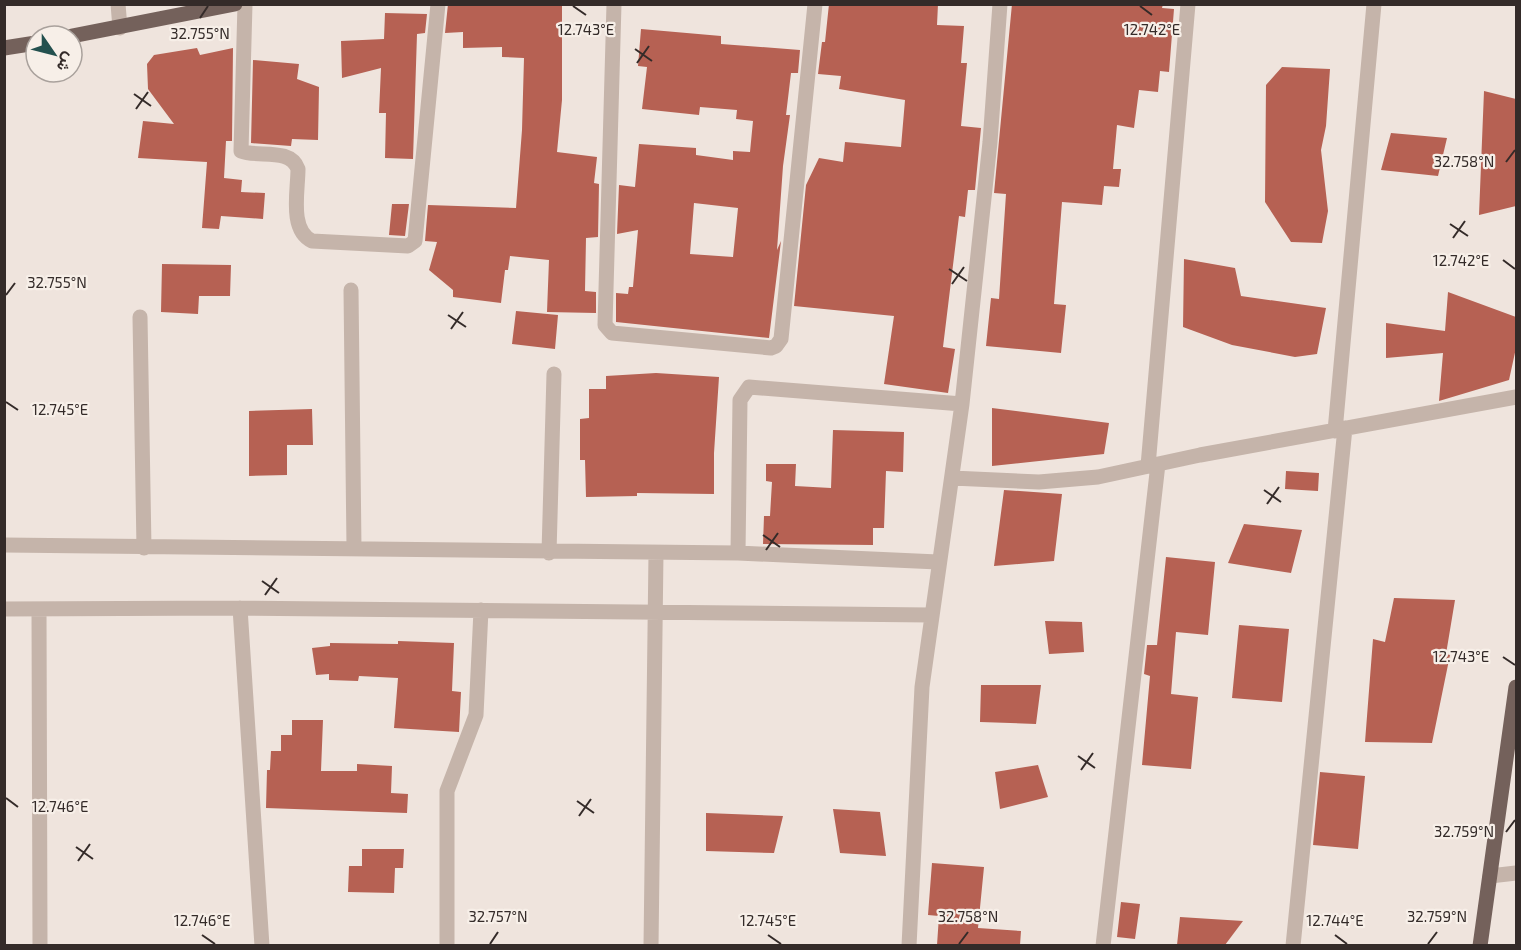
<svg xmlns="http://www.w3.org/2000/svg" width="1521" height="950" font-family="'Exo 2',Vazirmatn,sans-serif">
<style>
.building{fill:#b66153;fill-rule:evenodd}
.lines{fill:none;stroke-linecap:round;stroke-linejoin:round}
.minor{stroke:#c5b4aa;stroke-width:15}
.primary{stroke:#74615b;stroke-width:15}
.ticks{fill:none;stroke:#342b29;stroke-width:2}
.ticks-label{font-size:15px;text-anchor:middle;fill:#342b29;stroke:#f7efe8;stroke-width:4.5;stroke-linejoin:round;paint-order:stroke}
</style>
<rect width="100%" height="100%" fill="#efe4dd"/>
<path class="building" d="M448,4h114v96l-5,52 40,5 -3,26 5,1 -1,53 -12,1 -1,53 11,1v21l-49,-1 2,-52 -39,-4 -2,14h-3l-4,33 -48,-6v-7l-24,-20 8,-28 -12,-1 3,-36 88,3 6,-78 2,-72 -22,-1v-10l-39,1v-16l-18,1z
M829,4h109l-1,21 27,1 -3,37h6l-6,63 20,2 -6,62h-7l-3,27 -6,-1 -16,131 12,2 -7,44 -64,-9 10,-68 -100,-10 12,-121 13,-27 24,4 2,-20 56,5 4,-47 -66,-11 2,-13 -23,-2 4,-32h3z
M1012,4h151l-1,4 12,1 -5,63 -9,-1 -2,21 -19,-2 -5,38 -17,-3 -4,44h8l-2,18 -15,-1 -2,19 -40,-3 -8,102 12,1 -5,48 -75,-7 5,-48 8,1 7,-105 -12,-1z
M385,13l42,1 -2,19 -8,1 -4,125 -28,-1 1,-45h-7l2,-45 -39,10 -1,-37 43,-2z
M641,29l80,7v8l79,6 -2,23h-7l-5,42h4l-7,51 -6,84 4,-9 -12,97 -153,-16v-29l12,1 1,-7h4l5,-57 -21,4 2,-49 16,2 4,-43 57,4v7l37,5v-9l17,1 3,-31 -17,-2 1,-9 -37,-3 -1,8 -57,-6 5,-42 -9,-1zM694,203l44,5 -5,49 -43,-3z
M197,48l3,7 33,-7 -1,93h-6l-2,37 18,2 -1,12 24,1 -2,26 -42,-3 -2,13 -17,-1 5,-66 -69,-4 5,-37 31,3 -26,-35 -1,-25 7,-9z
M253,60l46,4 -2,15 22,8 -1,53 -26,-1 -1,7 -40,-3z
M1282,67l48,2 -4,57 -5,24 7,61 -6,32 -31,-1 -26,-40 1,-117z
M1484,91l32,8v107l-37,9z
M1391,133l56,5 -9,38 -57,-6z
M392,204h17l-4,32 -16,-1z
M1184,259l51,9 6,28 85,12 -9,46 -22,3 -63,-12 -49,-18z
M162,264l69,1 -1,31h-31l-1,18 -37,-2z
M1448,292l68,25v31l-7,32 -70,21 4,-48 -57,5v-35l59,8z
M516,311l42,4 -3,34 -43,-5z
M656,373l63,4 -5,76v41l-77,-1v3l-51,1 -1,-37h-5v-41l9,-1v-29h17v-13z
M992,408l117,15 -5,31 -112,12z
M312,409l1,36h-26v30l-38,1v-65z
M833,430l71,2 -1,40 -17,-1 -2,57h-11v17l-110,-1 1,-28h6l2,-34 -6,-1v-17h30l-1,22 36,2z
M1286,471l33,2 -1,18 -33,-2z
M1004,490l58,4 -8,67 -60,5z
M1244,524l58,6 -11,43 -63,-10z
M1166,557l49,5 -7,73 -32,-3 -5,62 27,3 -7,72 -49,-4 8,-89 -6,-2 3,-29h10z
M1394,598l61,2 -9,54 4,1 -18,88 -67,-1 8,-103 12,3z
M1045,621l37,1 2,30 -35,2z
M1239,625l50,4 -7,73 -50,-4z
M398,641l56,2 -2,48 9,1 -2,40 -65,-4 4,-50 -39,-2 -1,5 -29,-1v-6l-13,1 -4,-27 18,-2v-3l68,1z
M981,685h60l-5,39 -56,-2z
M292,720h31l-2,51h36v-7l35,2 -1,27 17,1 -1,19 -141,-5 1,-38h3l1,-19h10v-16h11z
M1038,765l10,32 -48,12 -5,-37z
M1320,772l45,4 -7,73 -45,-4z
M833,809l47,3 6,44 -46,-3z
M706,813l77,3 -9,37 -68,-2z
M362,849h42l-1,19h-8l-1,25 -46,-1 1,-26h13z
M932,863l52,4 -6,61 43,3 -1,14h-83l2,-29 -11,-1z
M1121,902l19,2 -5,35 -18,-2z
M1180,917l63,4 -18,24h-48z"/>
<g class="lines">
<path class="minor" d="M118,4l2,24
M245,4l-4,147c17,7 49,-4 57,18 0,22 -9,61 14,72l96,5 7,-5 23,-237
M614,4l-9,321 7,8 159,15 5,-2 5,-7 34,-335
M351,290l3,258
M140,317l4,231
M1335,431l39,-427
M1148,466l40,-462
M952,478l87,4 59,-5 102,-22 316,-58
M4,545l734,8 200,9
M549,553l5,-179
M738,553l2,-153 9,-13 213,17
M240,608l22,338
M4,609l236,-1 690,7
M39,610l1,336
M1490,876l26,-3
M447,946v-155l29,-76 5,-105
M651,946l5,-393
M909,946l13,-259 40,-283 28,-262 10,-138
M1103,946l55,-482
M1293,946l52,-518"/>
<path class="primary" d="M72,36l163,-32
M4,48l32,-5
M1480,946l36,-259"/>
</g>
<path class="ticks" d="M573,6l13,9M1140,6l12,9M200,18l8,-12M635,49l17,12M637,63l12,-17M134,94l17,12M136,109l12,-17M1506,162l9,-12M1450,224l18,12M1453,238l12,-17M1503,260l12,9M949,269l18,12M952,284l12,-17M6,295l9,-12M448,315l18,12M451,329l12,-17M6,402l12,8M1264,490l17,12M1267,504l12,-17M763,535l17,12M766,550l12,-17M262,581l17,12M265,595l12,-17M1503,657l12,8M1078,756l17,12M1081,770l12,-17M6,798l12,9M577,801l17,12M579,816l12,-17M1506,832l9,-12M76,847l17,12M78,861l12,-17M202,935l13,9M768,935l13,9M1335,935l12,9M490,944l8,-12M959,944l9,-12M1428,944l9,-12"/>
<g class="ticks-label">
<text x="586" y="35">12.743°E</text>
<text x="1152" y="35">12.742°E</text>
<text x="200" y="39">32.755°N</text>
<text x="1464" y="167">32.758°N</text>
<text x="1461" y="266">12.742°E</text>
<text x="57" y="288">32.755°N</text>
<text x="60" y="415">12.745°E</text>
<text x="1461" y="662">12.743°E</text>
<text x="60" y="812">12.746°E</text>
<text x="1464" y="837">32.759°N</text>
<text x="498" y="922">32.757°N</text>
<text x="968" y="922">32.758°N</text>
<text x="1437" y="922">32.759°N</text>
<text x="202" y="926">12.746°E</text>
<text x="768" y="926">12.745°E</text>
<text x="1335" y="926">12.744°E</text>
</g>
<rect width="1521" height="950" fill="none" stroke="#342b29" stroke-width="12"/>
<g transform="translate(54 54) rotate(125)"><circle r="28" fill="#f7efe8" stroke="#a9a19c" stroke-width="1.5"/>
<path d="M0-4.5L10 22L0 15L-10 22Z" fill="#23504e"/>
<text y="-9" font-size="16" font-weight="bold" text-anchor="middle" fill="#342b29">ش</text>
</g>
</svg>
